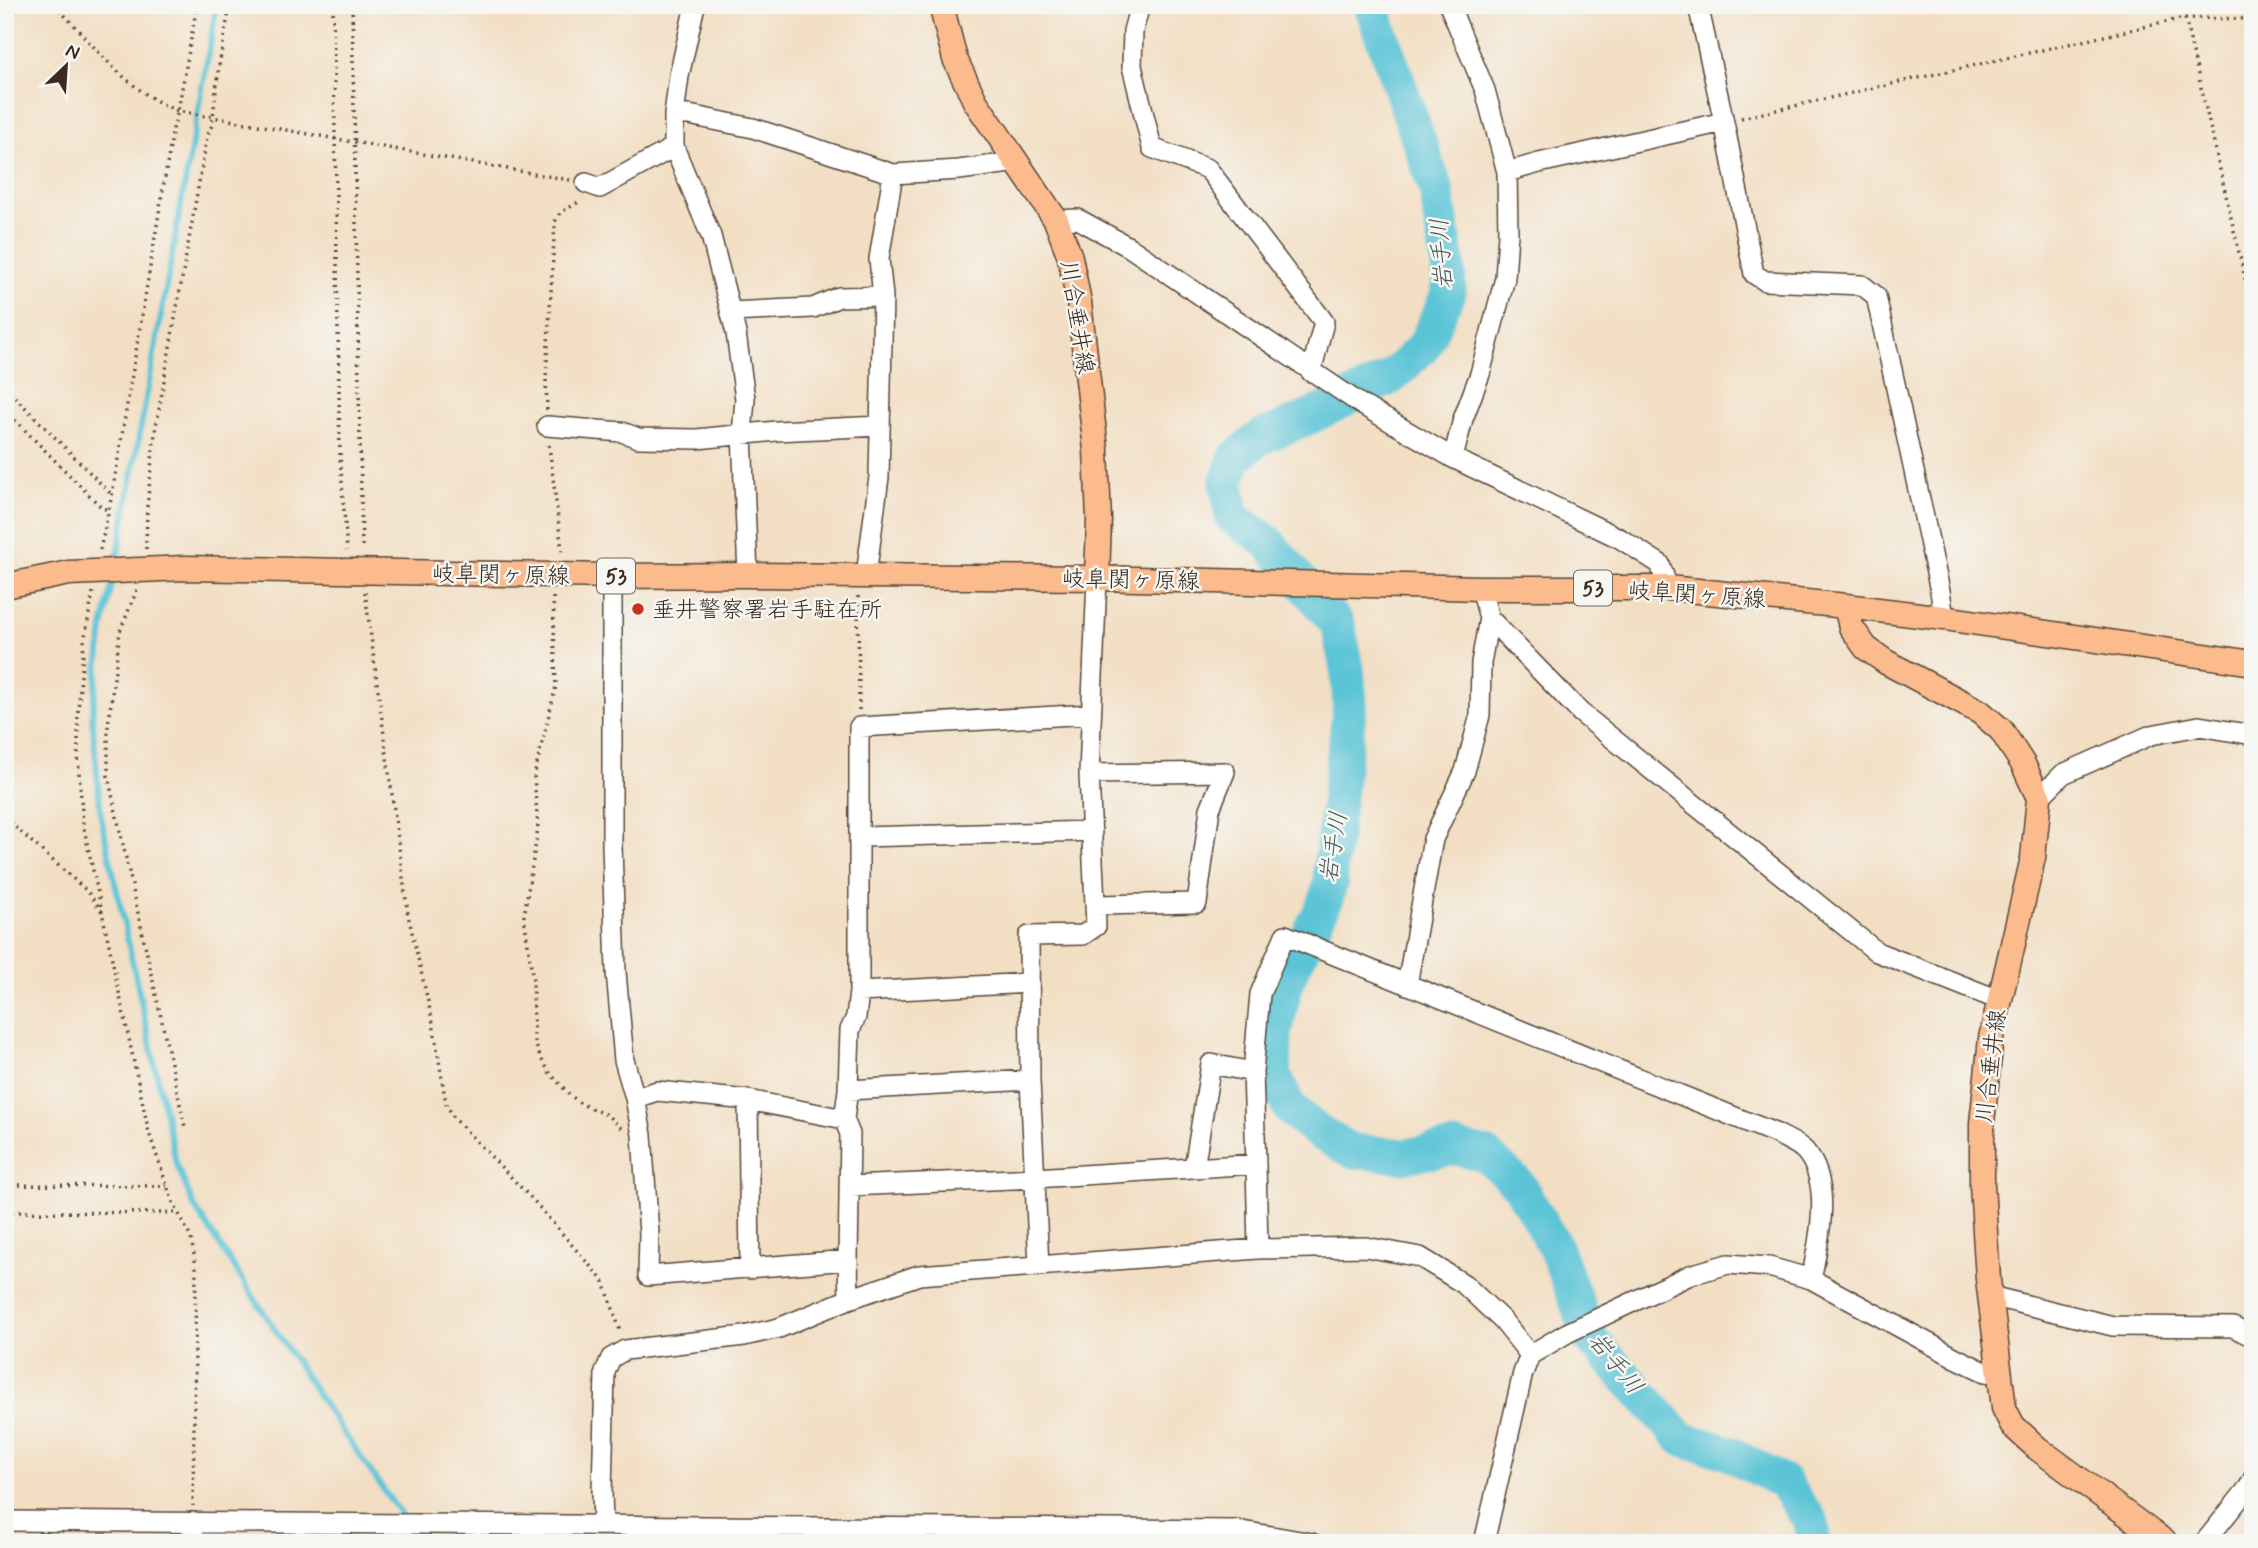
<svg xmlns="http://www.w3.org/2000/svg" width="2258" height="1548" font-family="Mynerve,'Klee One',sans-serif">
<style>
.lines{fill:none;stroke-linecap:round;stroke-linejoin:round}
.stream{stroke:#5bc4d7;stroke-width:6}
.river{stroke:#5bc4d7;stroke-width:35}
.minor-casing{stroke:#564537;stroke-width:22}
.major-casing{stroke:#564537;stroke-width:27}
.path{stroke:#564537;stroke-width:3.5;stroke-dasharray:2 5;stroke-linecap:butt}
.minor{stroke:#fff;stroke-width:19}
.major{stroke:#fbbb8d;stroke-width:24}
.poi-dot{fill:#c8321e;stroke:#f6f6f2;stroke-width:2.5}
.labels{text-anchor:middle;stroke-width:5;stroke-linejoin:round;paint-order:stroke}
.shield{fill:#f6f6f2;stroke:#73675e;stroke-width:2}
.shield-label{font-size:21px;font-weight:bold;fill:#3b2a1e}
.street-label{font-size:23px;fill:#3b2a1e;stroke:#f6f6f2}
.poi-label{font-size:23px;fill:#3b2a1e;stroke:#f6f6f2;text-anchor:start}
.water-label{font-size:24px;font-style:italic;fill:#455856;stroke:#f6f6f2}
</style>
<rect width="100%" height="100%" fill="#f6f6f2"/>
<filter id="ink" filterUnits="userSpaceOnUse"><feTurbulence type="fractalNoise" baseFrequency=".0143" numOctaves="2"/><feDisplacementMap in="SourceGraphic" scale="14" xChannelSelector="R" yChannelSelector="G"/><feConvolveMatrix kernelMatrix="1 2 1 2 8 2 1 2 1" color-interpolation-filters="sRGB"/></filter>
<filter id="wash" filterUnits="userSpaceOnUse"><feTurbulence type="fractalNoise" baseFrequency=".00686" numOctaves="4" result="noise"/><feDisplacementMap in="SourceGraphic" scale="28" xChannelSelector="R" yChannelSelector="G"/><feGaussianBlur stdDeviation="1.57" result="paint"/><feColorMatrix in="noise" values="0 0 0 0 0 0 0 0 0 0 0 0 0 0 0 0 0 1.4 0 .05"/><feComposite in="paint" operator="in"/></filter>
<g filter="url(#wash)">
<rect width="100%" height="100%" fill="#f2dec3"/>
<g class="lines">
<path class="stream" d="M116,565l101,-560
M114,575l-11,53 -11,89 9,100 75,346 18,43 135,206 75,107
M410,1528l10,15"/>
<path class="river" d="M1371,5l65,184 12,75 1,28 -25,54 -32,31 -82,40 -49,20 -25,20 -9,24 5,36 35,24 71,84 9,43 3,37 -20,165 1,11 -5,19 -40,82 -11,52 -1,41 16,34 30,24 32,18 51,5 53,-8 30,7 33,30 35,60 37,94 91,100 45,13 56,30 29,41 1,20"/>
</g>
</g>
<g filter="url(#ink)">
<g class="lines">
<defs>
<path id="minor" d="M695,5l-16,71 -5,39v32l37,89 25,97 9,66 -3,35 6,141
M1140,5l-7,26 -1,35 20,82 56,21 116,153 -13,50
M1449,5l36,85 22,82 1,62 -3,44 -25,96 -17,45 -10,39
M1698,5l26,117 30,152 11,7 97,4 14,11 64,295 4,27
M674,115h15l64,13 140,46 66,-4 58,-8
M1507,172l32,-9 185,-41
M586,183l14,5 74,-41
M1056,220l22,-1 51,28 233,158 91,53 168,81 39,25 8,24
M731,312l82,-4 26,-11 44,-1
M547,426l75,6 16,6 59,1 79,-8 104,-5
M612,576v269l4,127 8,88 11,38 7,37 7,99 -1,42 200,-16
M866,576l13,-99 4,-181 -4,-37 14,-85
M1481,588l8,30 92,95 296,239 122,48
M1089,774l136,-2 -15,37 -13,94 -101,2
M2039,798l24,-24 88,-39 48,-9 54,9
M860,837l232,-6
M1029,983l-170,9v-265l232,-13
M1407,985l26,-146 32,-68 15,-56 1,-52 8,-45
M848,1090l2,-60 6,-13 3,-25
M635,1098l22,-7 91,9 96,19
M748,1100l2,169
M1256,1164l-3,-92 7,-78 25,-59 492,199c9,5 22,10 28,17 28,31 14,91 6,128
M1194,1168l17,-104 42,8
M849,1186l186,-8 221,-14 2,85
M1039,1266l-9,-186 -1,-144 54,-1 13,-9 -7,-152 8,-196
M1990,1296l123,30 120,1 20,10
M849,1299l-1,-39 2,-126 -6,-15 4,-29 182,-10
M5,1521l1231,9 76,13
M603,1525l-1,-33 3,-120 6,-14 14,-8 119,-14 35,-8 70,-29 70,-24 339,-26 108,-2 54,10 44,27 39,37 27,34
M193,1543v-21
M1484,1543l39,-170 7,-18 37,-22 123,-58 38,-11 41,3 42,12 145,79 29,14 13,1
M2204,1543l44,-55 5,-9"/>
<path id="major" d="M941,5l14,54 20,42 81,119 14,37 9,45 17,148 3,70 -2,58
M5,586l64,-13 117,-5 426,8 136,-1 349,3 384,10h187l178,18 98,12 309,45
M1846,606l5,21 15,21 20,14 94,50 21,18 22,34 16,34 -6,60 -42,180 -9,85v62l6,94 16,129 9,18 24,22 129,95"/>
</defs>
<use href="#minor" class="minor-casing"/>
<use href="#major" class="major-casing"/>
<path class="path" d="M55,5c37,38 72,87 123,106l392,69
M333,5l7,450 7,96
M352,5l10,544
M2182,5l71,308
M1741,118l443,-100 69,1
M5,387l107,108
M5,410l97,98 7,2
M547,410l-1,-31 9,-157 5,-9 22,-13
M549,445l13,106 -1,4
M146,549l1,-42 8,-75 52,-295 5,-12 7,-59 11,-61
M100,550l12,-55 61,-366 5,-18 19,-106
M137,590l-17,41 -12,95v50l77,351
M93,592l-9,50 -6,69v47l5,66 19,88
M365,592l43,323 25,108 13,81 8,14 79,82 71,82 17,51
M858,596l1,114
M553,597l3,89 -22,90 4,52 -14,88 9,64 1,59 6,18 10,16 19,21 12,10 26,11 15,14
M5,818l83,74 14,20 47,221 23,67 19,38 5,28 -3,240
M5,1185l162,1
M5,1212l174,1"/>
<use href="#minor" class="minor"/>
<use href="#major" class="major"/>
</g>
</g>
<circle class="poi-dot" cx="638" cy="609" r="7"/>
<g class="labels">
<g class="shield">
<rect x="597" y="558.5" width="38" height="35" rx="5"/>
<rect x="1574" y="570.5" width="38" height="35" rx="5"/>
</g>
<g class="shield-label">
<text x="616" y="583">53</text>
<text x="1593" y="595">53</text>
</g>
<g class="street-label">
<text transform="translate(1078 317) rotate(81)" y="8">川合垂井線</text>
<text transform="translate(501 574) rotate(1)" y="8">岐阜関ヶ原線</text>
<text transform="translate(1131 579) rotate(1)" y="8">岐阜関ヶ原線</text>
<text transform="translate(1697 594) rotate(4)" y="8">岐阜関ヶ原線</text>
<text transform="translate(1990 1066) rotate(-83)" y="8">川合垂井線</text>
</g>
<g class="poi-label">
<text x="652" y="617">垂井警察署岩手駐在所</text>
</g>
<g class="water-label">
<text transform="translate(1441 254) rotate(-94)" y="8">岩手川</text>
<text transform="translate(1333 847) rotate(-81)" y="8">岩手川</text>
<text transform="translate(1616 1363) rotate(51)" y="8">岩手川</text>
</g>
</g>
<rect width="2258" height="1548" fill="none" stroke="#f6f6f2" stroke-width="28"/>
<g transform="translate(66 66) rotate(25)" stroke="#f6f6f2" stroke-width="5" paint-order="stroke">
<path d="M0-5L12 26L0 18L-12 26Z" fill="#3b2a1e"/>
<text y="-10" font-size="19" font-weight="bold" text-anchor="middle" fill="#3b2a1e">N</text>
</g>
</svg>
